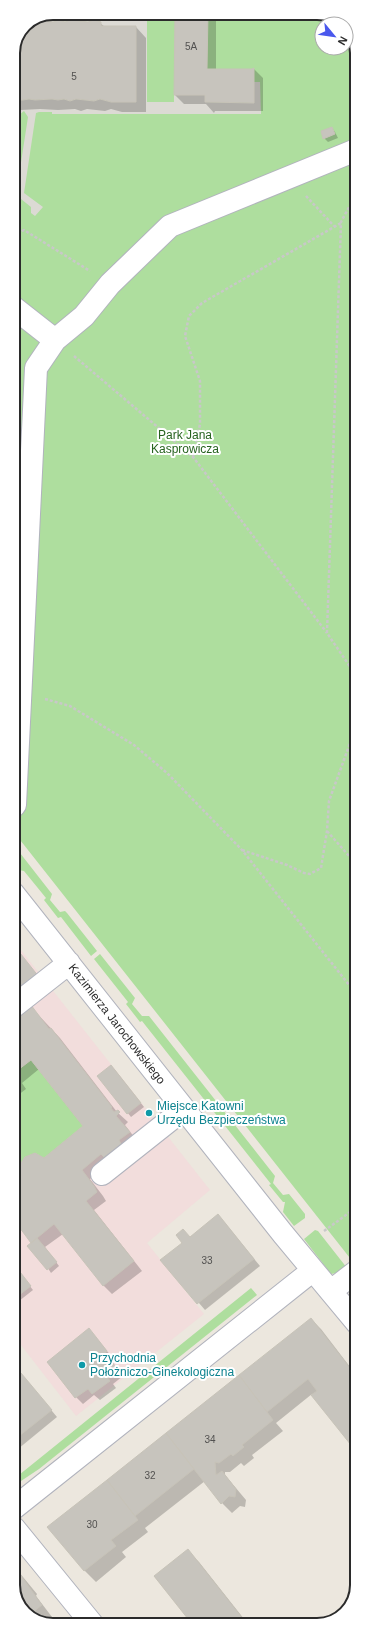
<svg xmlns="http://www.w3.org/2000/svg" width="370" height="1638" font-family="Arial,sans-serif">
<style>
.medical{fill:#f2dddc}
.green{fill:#aede9e}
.plaza{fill:#dcdad4}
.shadow{fill:#0003}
.building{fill:#c7c4bd;stroke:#c7c3b8}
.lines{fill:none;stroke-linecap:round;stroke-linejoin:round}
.minor-casing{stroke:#b1b3bd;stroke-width:24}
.path{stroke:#c8c8c8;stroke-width:2.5;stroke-dasharray:3 2;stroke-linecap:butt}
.minor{stroke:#fff;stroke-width:22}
.culture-dot{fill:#0f9aa8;stroke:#fff;stroke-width:1.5}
.labels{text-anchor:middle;stroke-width:4;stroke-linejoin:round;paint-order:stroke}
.number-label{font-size:10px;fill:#525150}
.park-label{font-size:12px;fill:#27631f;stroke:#fff}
.street-label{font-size:12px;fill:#2b2b2b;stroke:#fff}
.culture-label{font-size:12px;fill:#0d838f;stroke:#fff;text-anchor:start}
.rim{fill:none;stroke:#2b2b2b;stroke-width:2}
</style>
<rect width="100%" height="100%" fill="#ece7de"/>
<path class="medical" d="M13,940l197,250 -63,53 57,71 -128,102 -62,-80z"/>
<path class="green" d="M53,13h269l22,11h-22v24h24v-22l10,19 1,1222 -344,-436v-778l12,-28z
M13,844l39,50 -2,6 10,12 5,-1 2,2 30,38 -6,5 -30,-39 -3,1 -14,-18 2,-2 -22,-27 -11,-2z
M100,954l35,44 -3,6 10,12h7l126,160 -2,7 10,12 6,-1 16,20v4l-11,8 -11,-14 2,-10h-2l-14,-17 2,-1 -129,-163 -2,1 -14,-18 2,-2 -34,-43z
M31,1060l52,66 -39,32 -9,-5 -10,4 -6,9 2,10 -7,5 -1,-98 5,-3 -4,-7z
M315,1230l3,1 29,37 -5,4 -11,2 -27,-35z
M251,1288l6,7 -218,174 -21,14 -4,2v-6z"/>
<path class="plaza" d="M53,13h94v89h27v-7h31v7l49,1v-21h6l1,32h-209v-2h-13l-3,1 -12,80 19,14 -8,9 -4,-3v-6l-15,-12 12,-78 -4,-6 -11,9v-20h10l6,-1 6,1 17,-1 6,1 6,-1 6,2 6,-2 18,2 6,-2 11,3h25v-75l-35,-1v-4l-7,-2 -6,2 -18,-2 -5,2 -6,-2 -6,2h-21z
M237,13h85l12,6 -97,1z"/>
<path class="shadow" d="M176,13h33l7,7v50l38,-1 9,9v33h-48l-1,2 -8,-9h-22l-9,-9z
M31,22l69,1 5,4h31l10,11v74h-24l-11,-3 -6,2 -18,-2 -6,2 -6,-2 -17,1 -18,-1 -19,1 -8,-1v-56l12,-28z
M332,128l3,4 3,6 -10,4 -4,-4 -2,-6z
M31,1007l29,31 57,74 11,10 -3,3 13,17 -48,37 13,17 3,5 -12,9 48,61 -30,23 -9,-9 -40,-51 -18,13 14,19 -8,7 -19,-30 -18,-25v-2l5,-4 -5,-7v-23l71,-55 -46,-58 -17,14 4,6 -13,10v-79z
M115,1070l29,37 -13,10 -33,-41z
M224,1222l36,44 -55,44 -43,-50 28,-22z
M17,1270l16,20 -19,15v-33z
M311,1319l10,10 36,47v74l-45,-56 -36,29 7,8 -31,24 2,3 -10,8 -3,-3 -11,9h-5v3l21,25 -1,7 -5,-1 -8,7 -10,-10 -17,-22 -60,47 3,4 -26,20 4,5 -30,25 -12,-12 -35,-42z
M89,1330l24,28 -2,2 12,16 -10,8 3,4 -16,12 -6,-5 -11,9 -7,-7z
M19,1373l8,8 30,36 -39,32 -4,-4v-67z
M187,1551l12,11 49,62h-55l-38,-47z
M14,1566l23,28 -1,2 16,21 -8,6 -18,-8 -12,-22z"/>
<path class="building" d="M175,13h33l-1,56h45l2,-1v35l-49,-1v-7h-31z
M59,20l6,2 5,-2 18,2 6,-2 7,2v4h35v76h-25l-11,-3 -6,2 -18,-2 -6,2 -6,-2 -6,1 -6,-1 -17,1 -6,-1 -6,1h-10v-47l12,-28 10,-4 18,1z
M332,127l3,7 -12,5 -2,-8z
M13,944l26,33 -17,13 -9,-11z
M31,1005l18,24 2,-1 61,79 -1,1 3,4 4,-2 2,2 -4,4 14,16 -11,8 2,4 -17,13 -3,-3 -19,16 12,16 3,6 -11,9 48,60 -31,25 -49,-62 -23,19 -17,-23v-6l3,-2 -3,-5v-26l7,-5 -2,-10 6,-9 10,-4 9,5 39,-32 -52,-66 -17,13 4,7 -5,3v-64z
M111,1065l30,38 -14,11 -30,-38z
M218,1214l36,45 -57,45 -37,-44 22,-17 -6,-8 7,-6 7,8z
M37,1238l20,24 -10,8 -20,-24z
M17,1268l14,18 -17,13v-28z
M311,1318l46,59v63l-6,5 -40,-50 6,-4 -9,-12 -41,33 -28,-37z
M89,1328l18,23 -2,2 12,16 -10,8 3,4 -18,13 -4,-5 -13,9 -28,-36z
M19,1372l2,1 31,37 -38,30v-64z
M239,1375l34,45 -31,25 2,2 -11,9 -2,-2 -12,9 -4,-1 1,13 6,-4 14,18 -1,8 -6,-1 -8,8 -55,-71z
M166,1433l28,36 -59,47 -28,-36z
M107,1480l31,40 -27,20 5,6 -32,25 -37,-44z
M188,1549l59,75h-55l-38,-48z
M14,1566l28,39 -14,11 -14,-23z"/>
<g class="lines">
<defs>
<path id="minor" d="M13,307l42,33
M13,807l2,-2 21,-437 19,-28 29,-24 26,-32 60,-58 186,-76
M13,893l270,341 74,89
M13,1007l56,-44
M102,1174l82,-65
M331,1291l26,-20
M14,1508l298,-237
M14,1528l79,97"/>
</defs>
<use href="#minor" class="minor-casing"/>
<path class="path" d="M356,194l-15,28 -14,411 30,44
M306,196l28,30
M13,236l11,-6 66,41
M74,356l119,101 134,176
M193,457l7,-33v-43l-15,-45 4,-20 13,-13 139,-80
M45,699l25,7 64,39 33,28 75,77 115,145
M327,831l30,34
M242,850l45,15 17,8 6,1 11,-6 6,-37 2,-30 28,-77
M324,1231l33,-24"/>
<use href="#minor" class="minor"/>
</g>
<g class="culture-dot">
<circle cx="149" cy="1113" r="4"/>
<circle cx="82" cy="1365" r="4"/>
</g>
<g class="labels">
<g class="number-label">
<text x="191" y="50">5A</text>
<text x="74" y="80">5</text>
<text x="207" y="1264">33</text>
<text x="210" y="1443">34</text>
<text x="150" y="1479">32</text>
<text x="92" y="1528">30</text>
</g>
<g class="park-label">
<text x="185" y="439">Park Jana<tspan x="185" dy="14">Kasprowicza</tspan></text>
</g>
<g class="street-label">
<text transform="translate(117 1024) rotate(52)" y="4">Kazimierza Jarochowskiego</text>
</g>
<g class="culture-label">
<text x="157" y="1110">Miejsce Katowni<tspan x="157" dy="14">Urzędu Bezpieczeństwa</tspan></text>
<text x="90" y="1362">Przychodnia<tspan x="90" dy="14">Położniczo-Ginekologiczna</tspan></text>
</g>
</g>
<path d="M0 0H370V1638H0ZM53 20H317A33 33 0 0 1 350 53V1585A33 33 0 0 1 317 1618H53A33 33 0 0 1 20 1585V53A33 33 0 0 1 53 20Z" fill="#fff" fill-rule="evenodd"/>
<path class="rim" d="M53 20H317A33 33 0 0 1 350 53V1585A33 33 0 0 1 317 1618H53A33 33 0 0 1 20 1585V53A33 33 0 0 1 53 20Z"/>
<g transform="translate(334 36) rotate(119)"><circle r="19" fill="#ffffff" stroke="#aaaaaa"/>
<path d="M0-3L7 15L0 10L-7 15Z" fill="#4a58ed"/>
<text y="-6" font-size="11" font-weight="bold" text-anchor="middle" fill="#2b2b2b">N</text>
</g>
</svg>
